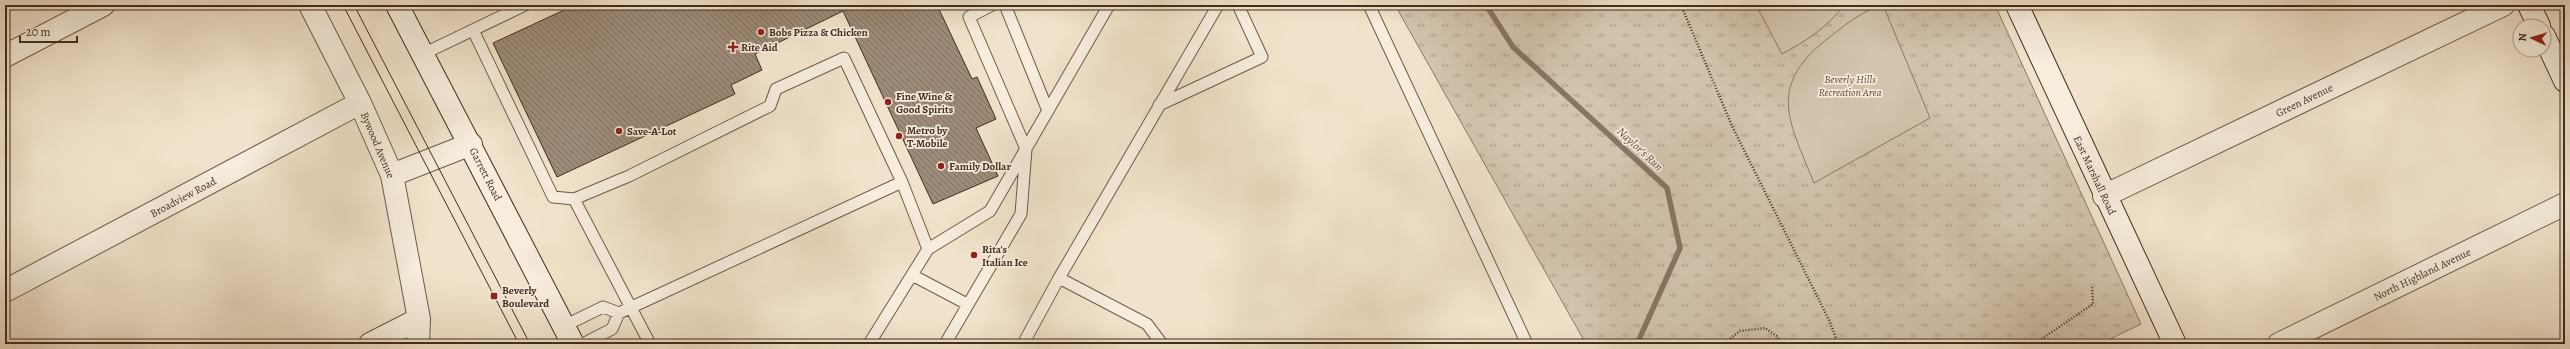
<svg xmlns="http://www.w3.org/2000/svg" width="2570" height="349" font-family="Alegreya,serif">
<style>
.park{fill:url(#park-tufts);stroke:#8b7867}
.garden{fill:#d3c4ae;stroke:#8b7867}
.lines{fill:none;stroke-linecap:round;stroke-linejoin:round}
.stream{stroke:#887564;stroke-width:5.5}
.building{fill:url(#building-back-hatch);stroke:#432c20}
.lane-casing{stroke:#6e5a4b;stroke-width:13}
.street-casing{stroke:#6e5a4b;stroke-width:24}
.secondary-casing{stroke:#432c20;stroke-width:24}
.path{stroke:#432c20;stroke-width:2.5;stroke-dasharray:1 2;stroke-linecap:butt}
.lane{stroke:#f6eddd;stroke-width:11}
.street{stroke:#f6eddd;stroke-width:22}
.secondary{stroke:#f6eddd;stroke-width:22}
.tram{stroke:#432c20;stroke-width:1}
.poi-dot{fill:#8f2418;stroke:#f6eddd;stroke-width:1.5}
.labels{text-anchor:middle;stroke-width:3.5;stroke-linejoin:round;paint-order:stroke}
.poi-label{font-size:11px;font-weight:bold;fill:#432c20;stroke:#f6eddd;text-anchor:start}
.park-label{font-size:11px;font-style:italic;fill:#604a3c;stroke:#f6eddd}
.street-label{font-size:11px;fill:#432c20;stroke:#f6eddd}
.water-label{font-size:12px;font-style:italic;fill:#604a3c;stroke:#f6eddd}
</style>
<defs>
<pattern id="park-tufts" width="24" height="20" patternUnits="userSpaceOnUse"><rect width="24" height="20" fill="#d3c4ae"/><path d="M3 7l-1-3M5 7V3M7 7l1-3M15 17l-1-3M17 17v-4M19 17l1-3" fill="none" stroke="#ad9f8d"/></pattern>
<pattern id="building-back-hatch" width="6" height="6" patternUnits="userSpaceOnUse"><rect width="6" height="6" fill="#9d8b79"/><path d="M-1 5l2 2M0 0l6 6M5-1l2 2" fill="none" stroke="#827263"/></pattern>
</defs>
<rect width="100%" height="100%" fill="#f1e3cb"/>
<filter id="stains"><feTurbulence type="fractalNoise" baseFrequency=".005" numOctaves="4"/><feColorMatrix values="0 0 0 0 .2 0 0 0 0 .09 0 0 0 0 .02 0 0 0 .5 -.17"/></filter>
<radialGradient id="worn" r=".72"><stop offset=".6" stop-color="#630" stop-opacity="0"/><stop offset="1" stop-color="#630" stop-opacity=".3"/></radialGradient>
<path class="park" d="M1395,5h600l146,319 -41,20h-514z"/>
<path class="garden" d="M1756,5h88c-16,22 -38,36 -62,49z
M1883,5l47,113 -116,65c-26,-64 -48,-98 17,-147 15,-12 33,-26 52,-31z"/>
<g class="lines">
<path class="stream" d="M1486,5l27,42 154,141 13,60 -43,96"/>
</g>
<path class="building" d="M575,5h362l35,74 5,-2 19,42 -20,9 22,48 -65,28 -90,-193 -88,43 7,16 -31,15 4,9 -178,83 -64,-134z"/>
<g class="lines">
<defs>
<path id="lane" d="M1005,5l43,106
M1369,5l158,339
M473,30l80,167 21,2
M423,54l102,-49
M1159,105l103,-48 -24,-52
M912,275l55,29
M619,313l283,-131 26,67
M564,326l39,-19 16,6 -7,16 -29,15
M650,344l-76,-145 55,-23 141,-70 6,-17 68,-31 58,124
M869,344l59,-95 62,-38 119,-206
M945,344l76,-130 5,-65 -57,-132 23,-12
M1023,344l36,-66
M1162,344l-15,-20 -88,-46 159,-273"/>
<path id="street" d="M310,5l50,98 32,72 27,144 -1,25
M5,56l98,-51
M392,175l79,-31
M2104,196l399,-191
M5,291l355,-188
M370,344l49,-25
M2279,344l286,-140"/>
<path id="secondary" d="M397,5l176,339
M2017,5l158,339
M2529,5l10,21
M2544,36l21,45"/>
</defs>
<use href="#lane" class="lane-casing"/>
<use href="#street" class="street-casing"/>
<use href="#secondary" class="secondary-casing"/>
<path class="path" d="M1681,5l51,121 98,196 8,22
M1723,344l17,-13 25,-3 13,9 1,7
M2034,344l59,-40 -1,-18"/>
<use href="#lane" class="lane"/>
<use href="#street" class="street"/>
<use href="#secondary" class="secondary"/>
<path class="tram" d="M343,5l176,339
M354,5l176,339"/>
</g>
<g class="poi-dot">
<circle cx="761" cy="32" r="4"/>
<path d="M731 41h4v4h4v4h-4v4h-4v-4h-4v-4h4z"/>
<circle cx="888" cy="102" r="4"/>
<circle cx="619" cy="131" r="4"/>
<circle cx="899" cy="136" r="4"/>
<circle cx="941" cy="166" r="4"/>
<circle cx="974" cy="255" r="4"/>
<rect x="490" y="292" width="8" height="8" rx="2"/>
</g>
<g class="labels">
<g class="poi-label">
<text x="769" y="36">Bobs Pizza &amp; Chicken</text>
<text x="741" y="51">Rite Aid</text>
<text x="896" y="100">Fine Wine &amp;<tspan x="896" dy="13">Good Spirits</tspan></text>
<text x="907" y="134">Metro by<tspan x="907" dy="13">T-Mobile</tspan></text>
<text x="627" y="135">Save-A-Lot</text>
<text x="949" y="170">Family Dollar</text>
<text x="982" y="253">Rita's<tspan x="982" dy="13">Italian Ice</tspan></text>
<text x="502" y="294">Beverly<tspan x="502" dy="13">Boulevard</tspan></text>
</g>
<g class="park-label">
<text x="1850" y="83">Beverly Hills<tspan x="1850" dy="13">Recreation Area</tspan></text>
</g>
<g class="street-label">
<text transform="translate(2304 100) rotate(-26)" y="4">Green Avenue</text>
<text transform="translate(378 145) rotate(67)" y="4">Bywood Avenue</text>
<text transform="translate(486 174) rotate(63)" y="4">Garrett Road</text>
<text transform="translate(2095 175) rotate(65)" y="4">East Marshall Road</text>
<text transform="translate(183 197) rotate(-28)" y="4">Broadview Road</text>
<text transform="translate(2422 274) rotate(-26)" y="4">North Highland Avenue</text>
</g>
<g class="water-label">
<text transform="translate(1640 149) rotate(43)" y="4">Naylor's Run</text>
</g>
</g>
<rect width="2570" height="349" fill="none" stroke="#f1e3cb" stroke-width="20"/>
<rect x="6" y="6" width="2558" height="337" fill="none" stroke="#432c20" stroke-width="2"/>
<rect x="10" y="10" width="2550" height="329" fill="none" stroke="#432c20"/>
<g transform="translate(2532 38) rotate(274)"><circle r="19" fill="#f6eddd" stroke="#aea091"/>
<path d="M0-3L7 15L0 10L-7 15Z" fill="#8f2418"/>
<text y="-6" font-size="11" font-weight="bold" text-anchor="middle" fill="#432c20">N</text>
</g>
<path d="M20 36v6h57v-6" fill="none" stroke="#432c20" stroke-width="2"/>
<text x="26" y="36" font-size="12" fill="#432c20" stroke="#f6eddd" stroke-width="3" paint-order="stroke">20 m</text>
<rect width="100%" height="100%" filter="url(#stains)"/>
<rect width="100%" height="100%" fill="url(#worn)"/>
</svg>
